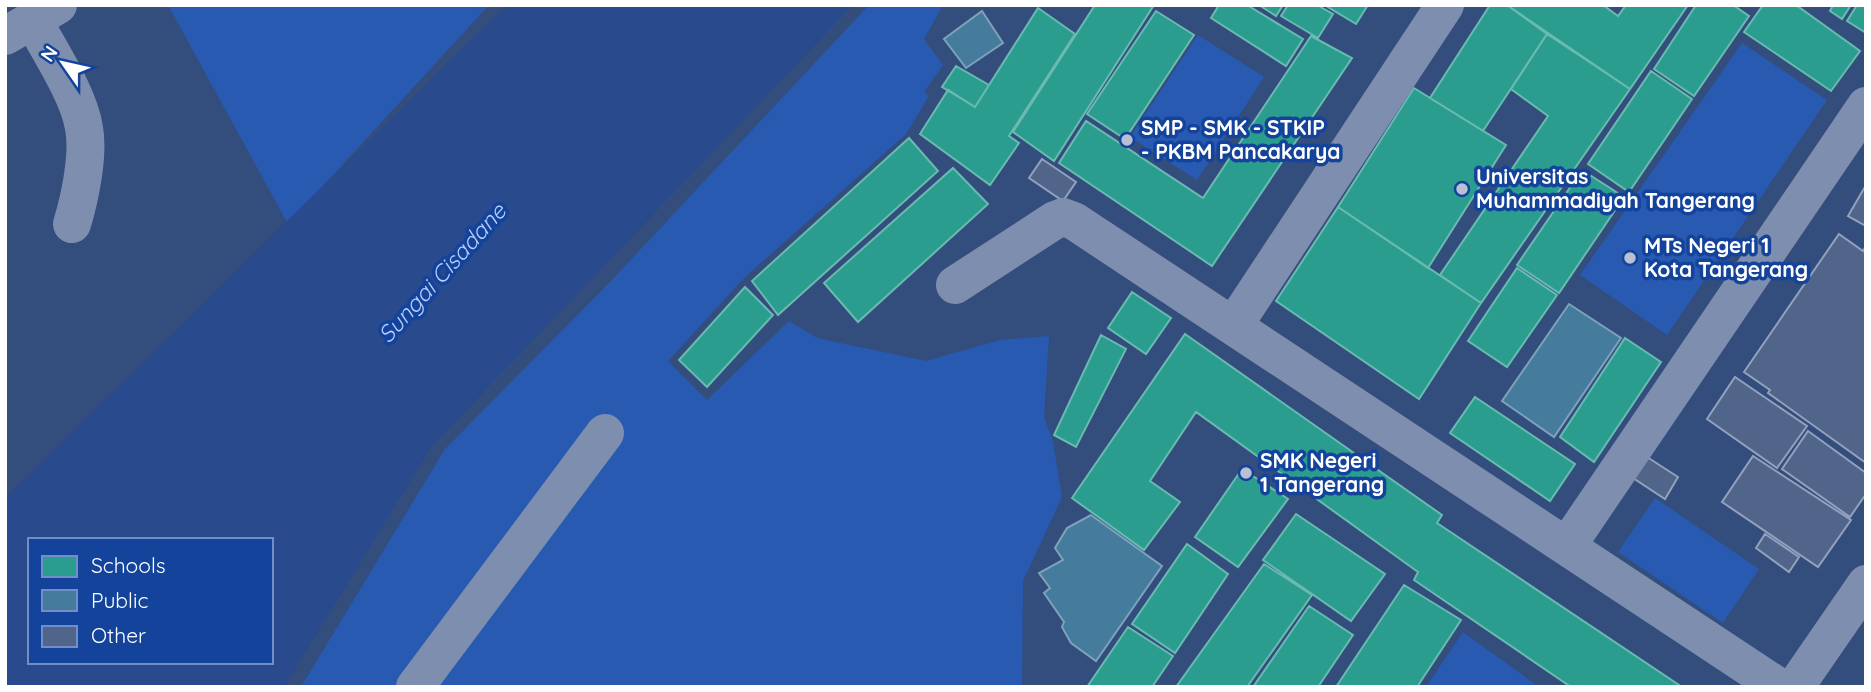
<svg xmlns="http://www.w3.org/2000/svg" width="1871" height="692" font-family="Quicksand,sans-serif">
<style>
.green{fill:#295ab2}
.water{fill:#294a8c;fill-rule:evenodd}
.schools{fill:#2a9d8f;stroke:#6abab1;stroke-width:2}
.public{fill:#457b9d;stroke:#7da3ba;stroke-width:2}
.building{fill:#51658b;stroke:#92a1bc;stroke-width:2}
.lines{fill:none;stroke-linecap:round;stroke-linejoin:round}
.minor{stroke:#7e8eae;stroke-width:38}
.poi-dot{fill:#b8c1d2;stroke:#14439c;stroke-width:2.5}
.labels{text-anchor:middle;stroke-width:7;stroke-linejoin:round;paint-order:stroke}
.poi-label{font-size:21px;font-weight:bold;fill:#fff;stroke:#14439c;text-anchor:start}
.water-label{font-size:23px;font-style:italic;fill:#b7cffa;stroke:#14439c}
</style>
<rect width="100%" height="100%" fill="#334d7d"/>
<path class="green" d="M168,5h321l-201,219z
M869,5h74l-19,34 19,26 -19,27 5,4 -23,38 -162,144 -76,83 39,39 82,-79 28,17 109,23 74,-21 49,-4 -5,81 9,25 9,55 -39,84 -1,106h-721l144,-238 166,-168z
M1198,35l66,42 -67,103 -67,-43z
M1742,43l85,57 -160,235 -87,-60z
M1655,498l104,71 -36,54 -105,-71z
M1463,632l76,55h-113z"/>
<path class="water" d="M507,5h346l-422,442 -147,240h-279l1,-190zM30,540h241v122h-241z"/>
<path class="schools" d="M1095,5h59l-100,156 -41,-29z
M1219,5h28l56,34 -17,27 -75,-48z
M1259,5h24l-7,11z
M1288,5h29l16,9 -15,24 -37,-22z
M1329,5h39l-12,19 -28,-17z
M1490,5h17l40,29 -64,97 -53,-33z
M1507,5h96l15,11 8,-11h62l-58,84z
M1696,5h37l16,11 -55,80 -40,-27z
M1763,5h33l64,46 -29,40 -87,-59z
M1833,5h18l-9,14 -12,-8z
M1857,5h9v28l-19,-12z
M1038,8l37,26 -66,102 10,7 -29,42 -70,-51 28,-44 27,17z
M1156,11l38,24 -69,104 -38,-25z
M1547,34l83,55 -149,214 -41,-28 108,-159 -37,-27z
M1311,36l41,22 -140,208 -153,-103 27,-42 117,77z
M956,66l33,19 -14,22 -33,-20z
M1651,71l41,28 -63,93 -41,-28z
M1414,88l92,57 -78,123 -90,-61z
M909,138l29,33 -160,144 -26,-34z
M953,168l35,36 -130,118 -34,-39z
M1582,170l42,27 -65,96 -42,-28z
M1338,207l143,96 -62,96 -143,-98z
M1517,268l40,27 -50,72 -39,-26z
M745,287l28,28 -66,72 -28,-27z
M1132,292l39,26 -25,36 -38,-26z
M1185,334l257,181 -5,8 245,164h-111l-157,-107 4,-8 -222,-160 -46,69 30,21 -36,48 -72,-52z
M1101,335l25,14 -50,98 -22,-12z
M1625,338l36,24 -67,100 -34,-25z
M1475,397l100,67 -25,37 -100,-68z
M1242,469l46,30 -50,68 -43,-30z
M1296,514l89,60 -34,47 -88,-61z
M1187,544l41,30 -53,79 -43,-29z
M1264,564l48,31 -65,92h-71z
M1404,585l57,35 -44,67h-81z
M1309,606l44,29 -35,52h-65z
M1128,627l45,29 -21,31h-65z"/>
<path class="public" d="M982,11l21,32 -37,25 -22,-29z
M1569,304l52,34 -67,99 -52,-36z
M1091,515l71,51 -66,95 -25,-18 -9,-16 2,-5 -20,-29 6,-5 -11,-15 24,-13 -8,-12 12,-20z"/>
<path class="building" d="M1042,159l34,23 -13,19 -34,-23z
M1866,185v41l-18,-10z
M1839,234l24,17 3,-5v217l-98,-70 2,-3 -26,-18z
M1735,377l72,49 -30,42 -70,-49z
M1808,431l58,42v21l-16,23 -68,-48z
M1753,456l98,64 -33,47 -96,-65z
M1647,457l31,20 -13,22 -32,-21z
M1765,534l34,23 -10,15 -33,-24z"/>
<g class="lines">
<path class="minor" d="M33,20c16,30 46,75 51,108 5,26 -4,70 -12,96
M5,36l53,-31
M955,285l100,-65 8,-3 11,4 705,466
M1234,325l211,-320
M1567,546l299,-440
M415,687l190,-254
M1795,687l71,-103"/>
</g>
<g class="poi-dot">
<circle cx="1127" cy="140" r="7"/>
<circle cx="1462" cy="189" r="7"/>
<circle cx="1630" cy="258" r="7"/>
<circle cx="1246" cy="473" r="7"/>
</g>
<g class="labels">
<g class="poi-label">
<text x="1141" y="135">SMP - SMK - STKIP<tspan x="1141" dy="24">- PKBM Pancakarya</tspan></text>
<text x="1476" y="184">Universitas<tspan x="1476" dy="24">Muhammadiyah Tangerang</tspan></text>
<text x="1644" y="253">MTs Negeri 1<tspan x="1644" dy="24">Kota Tangerang</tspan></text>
<text x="1260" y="468">SMK Negeri<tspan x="1260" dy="24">1 Tangerang</tspan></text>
</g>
<g class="water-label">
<text transform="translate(442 273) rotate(-48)" y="8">Sungai Cisadane</text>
</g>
</g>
<rect width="1871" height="692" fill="none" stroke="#ffffff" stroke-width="14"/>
<rect x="28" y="538" width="245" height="126" fill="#14439c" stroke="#728ec4" stroke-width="2"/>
<rect x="42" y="556" width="35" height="21" fill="#2a9d8f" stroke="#728ec4" stroke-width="2"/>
<text x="91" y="573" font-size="21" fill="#ffffff">Schools</text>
<rect x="42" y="590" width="35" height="21" fill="#457b9d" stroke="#728ec4" stroke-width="2"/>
<text x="91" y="608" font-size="21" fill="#ffffff">Public</text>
<rect x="42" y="626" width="35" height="21" fill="#51658b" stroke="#728ec4" stroke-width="2"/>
<text x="91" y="643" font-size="21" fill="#ffffff">Other</text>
<g transform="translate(63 63) rotate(304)" stroke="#14439c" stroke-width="5" paint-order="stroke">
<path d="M0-5L12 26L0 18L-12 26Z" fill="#ffffff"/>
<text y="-10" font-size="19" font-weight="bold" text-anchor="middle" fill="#ffffff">N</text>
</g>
</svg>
